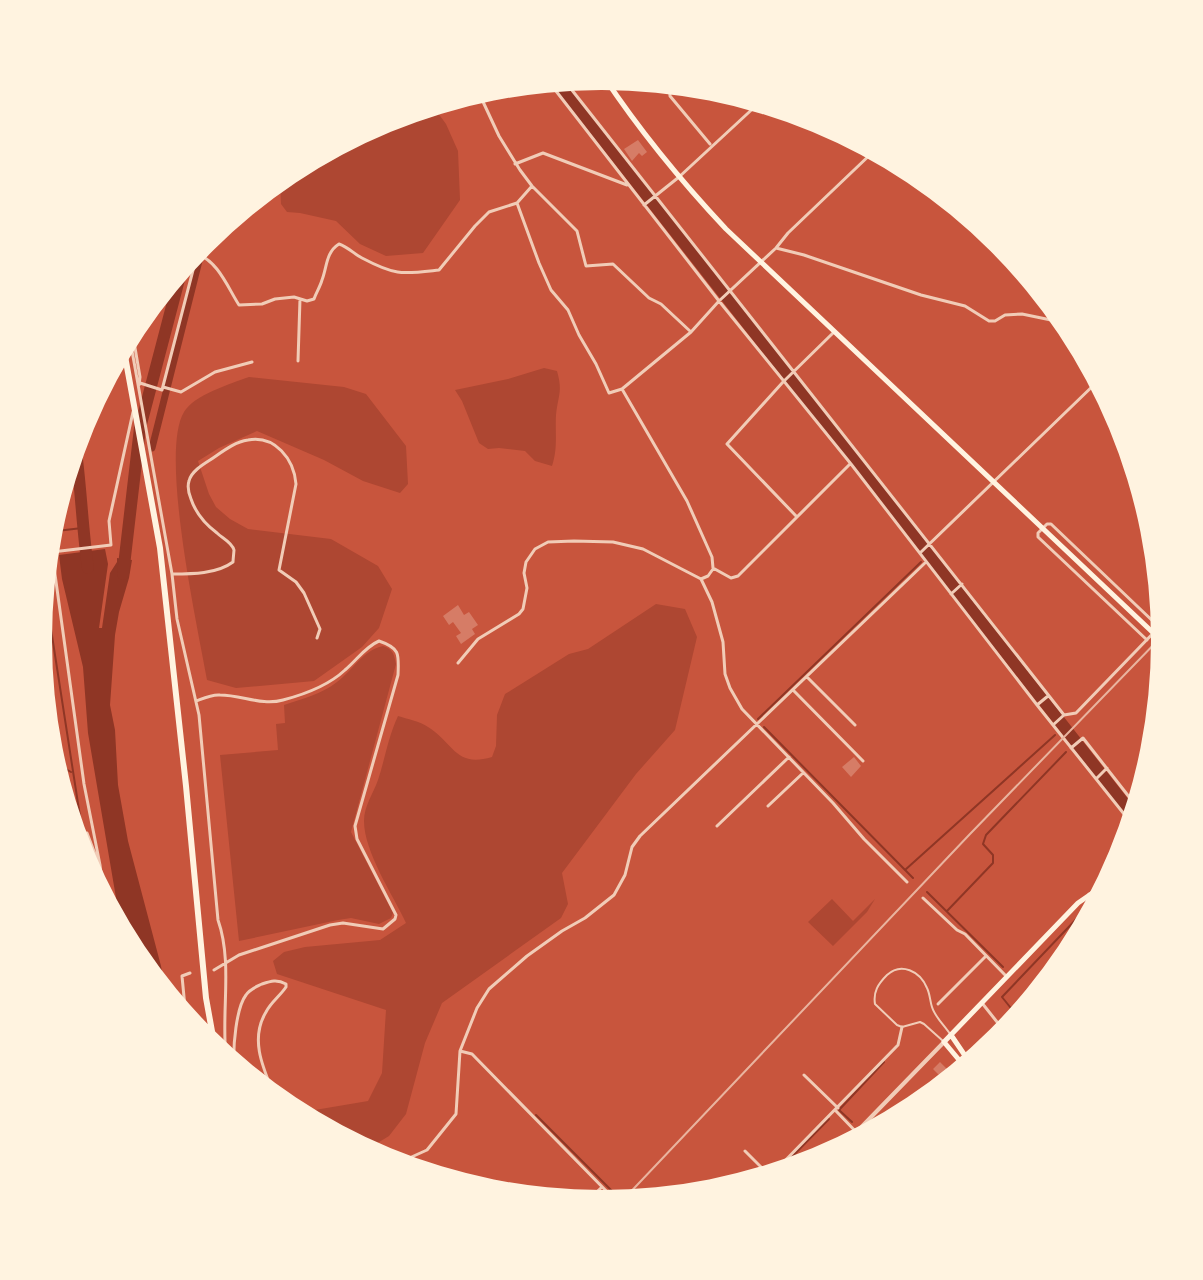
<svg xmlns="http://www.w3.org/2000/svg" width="1203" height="1280" font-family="'Sofia Sans Condensed',sans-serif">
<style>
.green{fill:#ae4732}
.water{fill:#8f3625}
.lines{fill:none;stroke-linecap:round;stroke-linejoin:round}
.stream{stroke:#8f3625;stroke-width:2}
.canal{stroke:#8f3625;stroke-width:7}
.river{stroke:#8f3625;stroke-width:12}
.building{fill:#d67c66}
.service{stroke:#f1ccb7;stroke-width:2}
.pedestrian{stroke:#f1ccb7;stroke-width:3}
.minor{stroke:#f1ccb7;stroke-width:3}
.tertiary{stroke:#f1ccb7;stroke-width:4}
.primary{stroke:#fff3e0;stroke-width:5}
.trunk{stroke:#fff3e0;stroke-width:6}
.rail{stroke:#e9b49f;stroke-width:2}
</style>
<rect width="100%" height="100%" fill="#c8553d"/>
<path class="green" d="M432,105l14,19 12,27 2,49 -37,53 -37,3 -26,-12 -24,-23 -36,-8 -13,-1 -6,-8 -1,-26 9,-7 97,-52z
M544,368l13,3c6,21 1,24 -1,44 -1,18 2,33 -4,51l-17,-5 -10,-10 -26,-3 -11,1 -9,-6 -17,-42 -7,-11 53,-11z
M249,377l95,10 22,7 40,52 2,38 -8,9 -37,-12 -39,-21 -67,-29 -38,17 -21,13 11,33 7,13 14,12 18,10 83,10 47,27 14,23 -13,39 -17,19 -48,34 -78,7 -29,-8c-9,-52 -48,-227 -23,-268 10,-17 46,-28 65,-35z
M656,604l29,5 12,28 -22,93 -39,44 -74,99 6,31 -7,14 -119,85 -17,40 -19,71 -17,22 -23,14 -69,-37 71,-12 14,-28 4,-63 -109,-36 -4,-13 11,-9 21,-5 75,-7 26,-17c-13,-28 -42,-71 -42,-102 0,-15 9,-27 14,-41 7,-21 10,-43 20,-64 9,3 22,5 30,11 26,16 27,41 64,30l4,-11 1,-31 8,-21 64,-40 19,-5z
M383,646c10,3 11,8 13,18l-45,168 42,81 -2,5 -12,6 -28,-6 -13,2 -99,21 -19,-186 58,-5 -2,-26 9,-1 -1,-18c18,-6 38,-11 53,-23 16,-12 26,-32 46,-36z
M832,899l21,22 22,-22 -8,13 -34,34 -25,-24z"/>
<path class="water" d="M105,549l3,15 -9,64h3l8,-55 7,-11v-4l15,2 -3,18 -10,34 -4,23 -5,70 5,25 3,55 10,56 33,125 5,27 -33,-40 -11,-20 -34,-200 -5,-66 -21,-88 -3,-24z"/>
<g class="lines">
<path class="stream" d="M57,531l25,-3
M44,584l44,284
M758,719l163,-157
M764,727l149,151
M1062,729l3,-2
M1073,744l3,-3
M53,762l18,10
M905,870l150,-135
M927,892l76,75
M947,911l46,-48v-8l-10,-11 3,-9 80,-83
M1018,1017l-16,-20 81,-85 10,-9 3,2
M839,1110l45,-48
M839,1110l13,12
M536,1115l76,76
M776,1173l53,-54"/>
<path class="canal" d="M152,448l52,-207"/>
<path class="river" d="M557,81l577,735
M75,444c6,41 7,83 13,124
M123,574l17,-146 42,-160"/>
</g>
<path class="building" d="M638,140l9,12 -5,4 -3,-3 -7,8 -8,-12z
M458,605l6,10 5,-3 9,13 -6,4 3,5 -14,10 -5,-8 5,-3 -8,-11 -4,3 -6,-9z
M854,757l7,9 -10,11 -9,-10z
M940,1062l13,13 -7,7 -13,-13z"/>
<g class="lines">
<path class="service" d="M943,1041l-19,-17 -4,-2 -18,5 -5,-2 -22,-21c-2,-12 3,-20 12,-29 14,-13 33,-4 40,13 3,6 3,13 5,19 3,10 12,18 18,27"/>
<path class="pedestrian" d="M938,1004l48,-48"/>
<path class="minor" d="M564,80l500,635
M549,82l170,219 132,163 186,241 95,119
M669,83l1,13 40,48
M478,91l21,45 21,34 12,16 45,45 9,35 27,-2 36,34 12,6 30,28
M515,164l28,-11 84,32
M517,203l22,60 12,27 17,20 11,25 17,29 13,29 13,-4 69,-57 28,-31 57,-53 12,-15 87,-83
M644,205l35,-28 81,-75
M776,248l28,7 117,40 44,11 24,15h6l10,-6 17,-1 29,6 21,11
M197,254c21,7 31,34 42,51l23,-1 13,-5 19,-2 13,4 7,-2c2,-6 6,-12 8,-19 5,-13 4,-28 17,-36 9,3 15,10 23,14 34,18 40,16 77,12l36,-44 14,-14 28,-9 15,-17
M132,330l8,47 -1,8
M129,334l43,240 5,45 22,96 19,205c15,43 3,92 8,137
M298,361l2,-62
M140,383l22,7 37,-143
M163,387l18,5 34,-20 37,-10
M622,389l65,112 25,56 1,11 18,10 7,-2 112,-112
M797,517l-70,-73 56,-62 50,-49
M49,531l35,253 16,81 4,34
M52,552l59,-7 -2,-24 24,-109
M920,553l179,-173
M172,574c20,0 45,0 61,-12 0,-2 1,-11 1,-12 -2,-8 -12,-12 -17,-17 -12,-9 -21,-19 -26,-34 -2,-5 -4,-12 -2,-18 2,-9 13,-16 21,-21 12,-8 24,-18 38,-20 27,-5 46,19 48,44l-17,86 17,12 8,11 16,36 -3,9
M701,579l7,-3 5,-7
M951,594l11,-10
M1147,640l-109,-103v-4l9,-9h4l108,103
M1164,655l-3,-2 3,-3
M458,663l20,-24 41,-25 4,-5 4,-21 -3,-15 2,-11 9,-13 13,-7 26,-1 39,1 30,7 58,30 11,23 11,40 2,32 5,14 12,21 91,94 31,36 43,43
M807,677l48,48
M793,690l70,71
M196,701c8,-3 17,-7 24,-6 22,0 42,11 63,5 23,-6 45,-14 62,-30 12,-10 20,-23 34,-29 21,7 20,13 19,34l-43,151 2,13 39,76 -1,4 -12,10 -40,-6 -13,2 -91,30 -25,15
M1037,705l11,-9
M1053,725l11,-10 12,-2 87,-90
M1071,748l12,-10 54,69
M1096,779l11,-11
M768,806l35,-33
M717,826l72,-69
M74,832l4,2 9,-1 11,29
M1089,894l8,9
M923,898l34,32 8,4 42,43
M982,1003l23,29
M186,1018l-4,-42 8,-3
M460,1051l12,3 145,148
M234,1064c-1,-17 2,-56 12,-69 4,-6 10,-8 16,-11 9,-3 15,-5 24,0v3c-6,9 -15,15 -20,25 -17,28 -2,58 9,85
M804,1075l34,33
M835,1110l26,27
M745,1151l24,24
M396,1164l31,-14 29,-36 4,-63 17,-43 12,-19 38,-33 35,-25 23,-13 29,-23 11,-20 7,-28 8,-11 286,-274
M772,1174l126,-129 4,-18
M737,1185l9,-9 5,5
M586,1202l16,-15"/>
<path class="tertiary" d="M841,1148l103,-106"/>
<path class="primary" d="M604,77c36,54 77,104 122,152l439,415
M951,1035l19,28
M965,1067l-21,-25 134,-139 29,-20"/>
<path class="trunk" d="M123,345l37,203 26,238 20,212 9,50
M208,1027l1,16"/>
<path class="rail" d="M621,1202l349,-368 194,-200"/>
</g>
<path d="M0 0H1203V1280H0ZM601 90H602A549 549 0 0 1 1151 639V641A549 549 0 0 1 602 1190H601A549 549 0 0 1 52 641V639A549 549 0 0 1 601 90Z" fill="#fff3e0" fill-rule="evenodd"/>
</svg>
